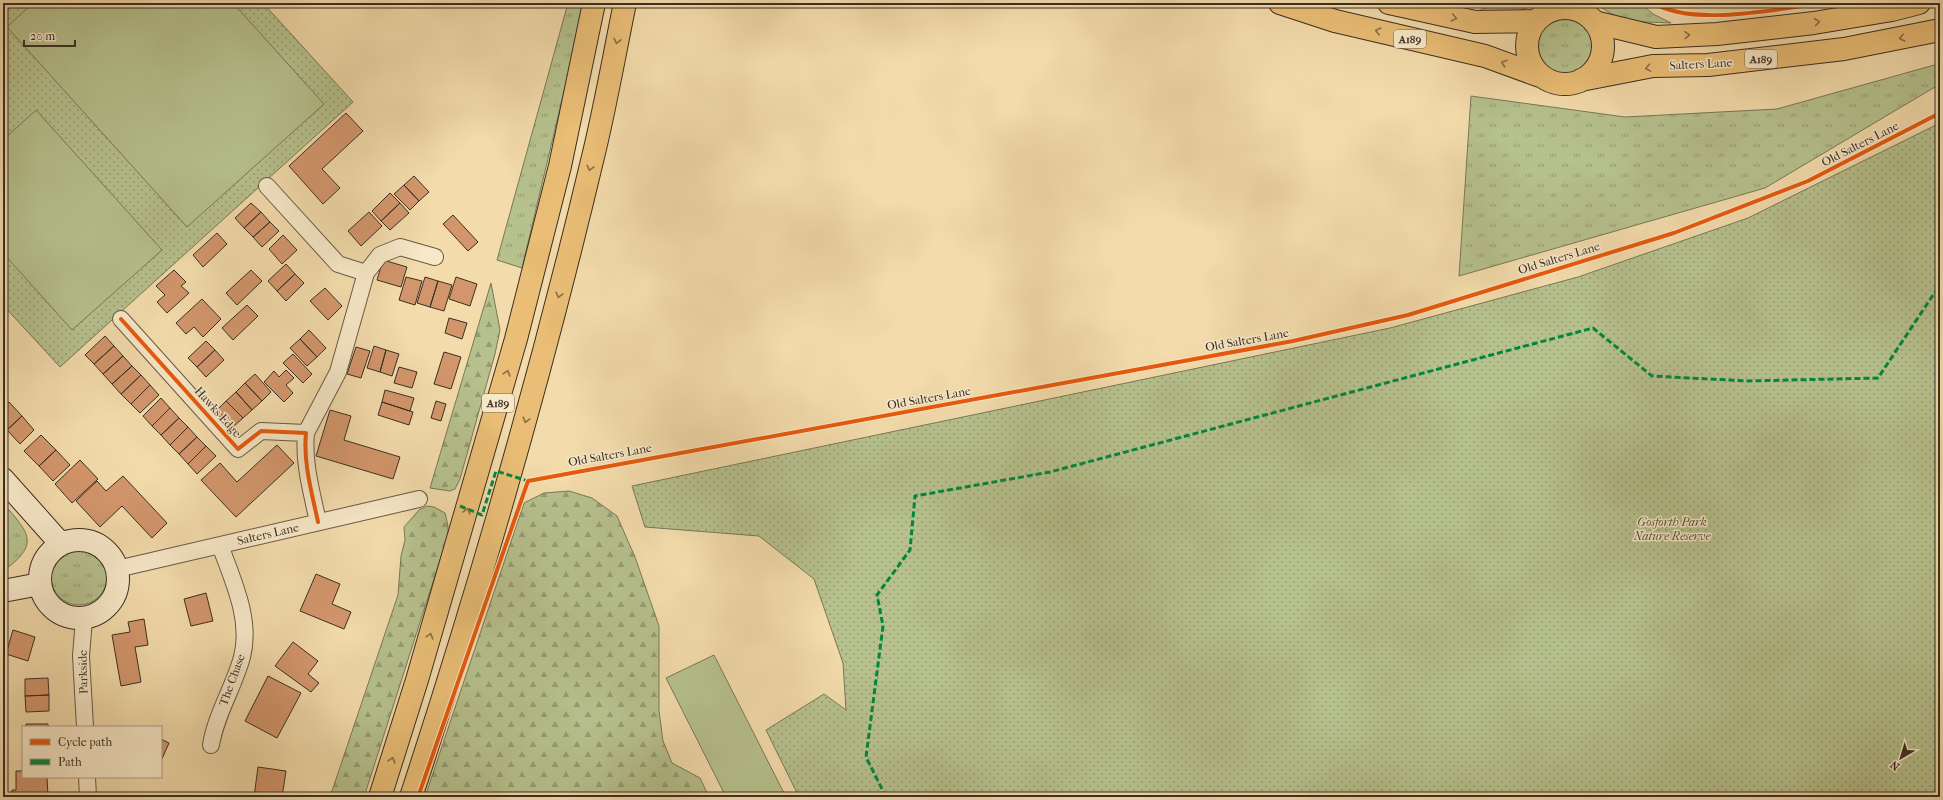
<svg xmlns="http://www.w3.org/2000/svg" width="1943" height="800" font-family="'IM FELL French Canon',serif">
<style>
.grass{fill:url(#grass-tufts);stroke:#787858}
.forest{fill:url(#forest-firs);stroke:#787858}
.park{fill:url(#park-dots);stroke:#787858}
.pitch{fill:#b6c18d;stroke:#787858}
.building{fill:#d3966c;stroke:#3a2f23}
.lines{fill:none;stroke-linecap:round;stroke-linejoin:round}
.street-casing{stroke:#685a45;stroke-width:18}
.secondary-casing{stroke:#3a2f23;stroke-width:24}
.primary-casing{stroke:#3a2f23;stroke-width:24}
.street{stroke:#f7e8c8;stroke-width:16}
.secondary{stroke:#f7e8c8;stroke-width:22}
.primary{stroke:#eabe76;stroke-width:22}
.quiet{stroke:#00873e;stroke-width:3;stroke-dasharray:6 3;stroke-linecap:butt}
.cycleway-casing{stroke:#f7e8c8;stroke-width:6}
.cycleway{stroke:#e8590c;stroke-width:4}
.oneway{stroke:#896f48}
.labels{text-anchor:middle;stroke-width:3;stroke-linejoin:round;paint-order:stroke}
.shield{fill:#f7e8c8;stroke:#736654;stroke-width:1}
.shield-label{font-size:11px;font-weight:bold;fill:#3a2f23}
.street-label{font-size:12px;fill:#3a2f23;stroke:#f7e8c8}
.park-label{font-size:12px;font-style:italic;fill:#534c38;stroke:#f7e8c8}
</style>
<defs>
<pattern id="grass-tufts" width="24" height="20" patternUnits="userSpaceOnUse"><rect width="24" height="20" fill="#b6c18d"/><path d="M3 7l-1-3M5 7V3M7 7l1-3M15 17l-1-3M17 17v-4M19 17l1-3" fill="none" stroke="#959d73"/></pattern>
<pattern id="forest-firs" width="22" height="20" patternUnits="userSpaceOnUse"><rect width="22" height="20" fill="#b6c18d"/><path d="M5 1l3.5 6h-7zM16 11l3.5 6h-7z" fill="#959d73"/></pattern>
<pattern id="park-dots" width="8" height="8" patternUnits="userSpaceOnUse"><rect width="8" height="8" fill="#b6c18d"/><path d="M2 2h.1M6 6h.1" fill="none" stroke="#959d73" stroke-width="1.8" stroke-linecap="round"/></pattern>
</defs>
<rect width="100%" height="100%" fill="#f3dbab"/>
<filter id="stains"><feTurbulence type="fractalNoise" baseFrequency=".005" numOctaves="4"/><feColorMatrix values="0 0 0 0 .2 0 0 0 0 .09 0 0 0 0 .02 0 0 0 .5 -.17"/></filter>
<radialGradient id="worn" r=".72"><stop offset=".6" stop-color="#630" stop-opacity="0"/><stop offset="1" stop-color="#630" stop-opacity=".3"/></radialGradient>
<path class="grass" d="M568,3h17l-63,265 -25,-8z
M1498,3h39c-17,11 -40,10 -59,8z
M1596,3h44l13,11 18,9c-32,-2 -49,2 -75,-20z
M1538 46a27 27 0 1 1 54 0a27 27 0 1 1-54 0Z
M1938,64l2,7v13l-175,104 -306,88 12,-180 154,21 152,-8z
M3,503c26,30 38,41 0,68z
M51 577a28 28 0 1 1 56 0a28 28 0 1 1-56 0Z"/>
<path class="forest" d="M491,283l9,47 -5,24 -35,125 -5,10 -5,2 -20,-3z
M569,491l23,7 25,18 18,41 24,69v85l4,30 9,22 28,15 9,19h-284l99,-294 20,-10z
M427,506l7,1 11,6 3,13v9l-83,259 -1,3h-34l68,-202 3,-39 4,-16 -1,-13 15,-17z"/>
<path class="park" d="M3,3h260l90,99 -293,265 -57,-62z
M1940,123v674h-1141l-33,-67 58,-36 22,16 -3,-47 -29,-84 -55,-43 -114,-9 -13,-41 758,-158 188,-51 170,-59z"/>
<path class="pitch" d="M33,3h200l91,101 -137,123 -180,-200z
M36,110l126,140 -90,80 -69,-77v-113z
M714,655l72,142h-60l-60,-119z"/>
<path class="building" d="M346,113l17,18 -41,38 18,19 -17,16 -34,-38z
M414,176l15,16 -10,9 -15,-16z
M404,185l15,16 -9,9 -16,-16z
M390,193l10,10 -19,18 -9,-10z
M251,203l10,9 -17,16 -9,-10z
M400,203l9,10 -19,17 -9,-9z
M261,212l9,10 -17,15 -9,-9z
M369,212l13,14 -21,20 -13,-15z
M453,215l25,27 -10,9 -25,-27z
M270,222l9,9 -17,16 -9,-10z
M217,233l10,11 -24,23 -10,-12z
M283,235l14,15 -15,14 -13,-15z
M383,260l24,7 -6,20 -24,-7z
M286,264l9,10 -18,17 -9,-10z
M174,270l12,12 -5,4 8,7 -22,20 -10,-11 8,-7 -9,-9z
M251,270l11,11 -25,24 -11,-12z
M295,274l9,9 -18,18 -9,-10z
M406,277l16,4 -7,24 -16,-5z
M425,277l13,4 -8,26 -13,-4z
M456,277l21,7 -7,22 -21,-7z
M438,281l14,4 -8,26 -14,-4z
M325,288l17,18 -14,14 -18,-19z
M202,299l19,20 -18,18 -9,-10 -8,7 -10,-11z
M247,305l11,11 -25,24 -11,-12z
M449,318l18,5 -5,16 -17,-6z
M309,330l17,18 -9,9 -17,-18z
M105,336l9,10 -20,18 -9,-9z
M300,339l17,18 -10,9 -17,-18z
M206,341l9,9 -18,17 -9,-9z
M114,346l9,10 -20,18 -9,-10z
M374,346l12,4 -6,22 -13,-4z
M356,347l14,4 -9,27 -14,-4z
M215,350l9,10 -18,17 -9,-10z
M386,350l13,4 -7,22 -12,-4z
M444,352l17,5 -10,32 -17,-5z
M293,354l19,20 -9,9 -20,-20z
M123,356l9,10 -20,18 -9,-10z
M132,366l9,9 -20,19 -9,-10z
M399,367l18,5 -5,16 -18,-5z
M286,370l8,8 -8,7 7,8 -9,9 -20,-20 10,-11 5,6z
M255,374l16,18 -9,9 -17,-18z
M141,375l9,10 -19,19 -10,-10z
M245,383l17,18 -10,9 -16,-18z
M150,385l9,10 -19,18 -9,-9z
M385,390l29,8 -4,13 -28,-9z
M236,392l16,18 -9,8 -17,-17z
M161,398l9,10 -18,18 -9,-10z
M226,401l17,17 -10,9 -16,-17z
M436,401l10,3 -5,17 -10,-3z
M9,402l13,14 -15,14 -4,-4v-18z
M382,402l31,10 -4,13 -31,-10z
M170,408l9,10 -18,17 -9,-9z
M330,410l21,6 -7,24 56,17 -7,22 -77,-23z
M22,416l12,14 -14,14 -13,-14z
M179,418l9,9 -18,18 -9,-10z
M188,427l9,10 -18,17 -9,-9z
M41,435l15,15 -17,16 -15,-15z
M197,437l9,9 -18,18 -9,-10z
M277,445l17,18 -58,54 -35,-37 19,-17 17,19z
M206,446l10,10 -19,18 -9,-10z
M56,450l14,15 -17,16 -14,-15z
M80,460l18,19 -26,24 -17,-19z
M123,476l44,47 -15,15 -30,-32 -22,21 -24,-26 21,-20 9,10z
M316,574l24,10 -8,20 19,8 -7,17 -44,-18z
M206,593l7,28 -22,5 -7,-27z
M144,619l4,26 -13,2 6,35 -20,4 -9,-51 18,-3 -2,-10z
M13,630l22,7 -7,24 -22,-7z
M293,642l25,19 -10,13 11,9 -8,9 -36,-26z
M268,676l33,17 -24,45 -32,-17z
M48,678l1,17 -24,1v-17z
M49,695v16l-23,1 -1,-16z
M26,724h22v3h-22z
M161,739l8,4 -8,18z
M258,767l28,4 -4,26h-28z
M16,771h7v6h24l1,20h-36v-7h4z"/>
<g class="lines">
<defs>
<path id="street" d="M1583,3l4,12
M1546,12l4,-9
M267,186l71,78 28,9
M121,319l117,130 23,-18 45,2c-3,30 6,60 12,89
M306,433l32,-61 28,-99 14,-18 20,-8 35,10
M117,569l302,-70
M84,618l-3,38 4,71
M211,745c5,-31 23,-58 31,-88 10,-38 -10,-78 -22,-112
M87,777l1,20"/>
<path id="secondary" d="M3,479l58,65
M40 579a39 39 0 1 1 78 0a39 39 0 1 1-78 0Z
M3,591l37,-7"/>
<path id="primary" d="M1280,3l55,18 150,35 55,20
M1389,3l86,19 60,-1
M1527 46a38 38 0 1 1 76 0a38 38 0 1 1-76 0Z
M1594,22l62,15 61,-3 97,-11 78,-13 27,-7
M1581,80l72,-14 55,-1 136,-16 96,-19
M380,797l37,-117 99,-341 44,-173 34,-163
M411,797c69,-210 130,-422 181,-636 13,-52 22,-105 33,-158"/>
</defs>
<use href="#street" class="street-casing"/>
<use href="#secondary" class="secondary-casing"/>
<use href="#primary" class="primary-casing"/>
<use href="#street" class="street"/>
<use href="#secondary" class="secondary"/>
<use href="#primary" class="primary"/>
<path class="quiet" d="M460,506l22,9 14,-44 32,10
M886,797l-20,-40 17,-131 -6,-31 33,-45 5,-54 135,-24 543,-144 59,48 95,5 131,-3 59,-89 3,2"/>
<defs>
<path id="cycleway" d="M1654,3c37,24 125,6 168,0
M121,319l117,130 23,-18 45,2c-3,30 6,60 12,89
M418,797l110,-316 765,-140 115,-26 266,-82 134,-52 132,-68"/>
</defs>
<use href="#cycleway" class="cycleway-casing"/>
<use href="#cycleway" class="cycleway"/>
</g>
<defs><path id="oneway-chevron" d="M-2-3.5L2.5 0L-2 3.5" fill="none" stroke-width="1.6" stroke-linecap="round" stroke-linejoin="round"/></defs>
<g class="oneway">
<use href="#oneway-chevron" transform="translate(1454 18) rotate(13)"/>
<use href="#oneway-chevron" transform="translate(1817 22) rotate(-8)"/>
<use href="#oneway-chevron" transform="translate(1378 31) rotate(-167)"/>
<use href="#oneway-chevron" transform="translate(1687 35) rotate(-3)"/>
<use href="#oneway-chevron" transform="translate(1902 38) rotate(169)"/>
<use href="#oneway-chevron" transform="translate(617 41) rotate(102)"/>
<use href="#oneway-chevron" transform="translate(1504 63) rotate(-161)"/>
<use href="#oneway-chevron" transform="translate(1648 68) rotate(170)"/>
<use href="#oneway-chevron" transform="translate(590 168) rotate(104)"/>
<use href="#oneway-chevron" transform="translate(559 295) rotate(104)"/>
<use href="#oneway-chevron" transform="translate(507 373) rotate(-74)"/>
<use href="#oneway-chevron" transform="translate(526 420) rotate(105)"/>
<use href="#oneway-chevron" transform="translate(467 511) rotate(-74)"/>
<use href="#oneway-chevron" transform="translate(430 636) rotate(-73)"/>
<use href="#oneway-chevron" transform="translate(392 760) rotate(-72)"/>
</g>
<g class="labels">
<g class="shield">
<rect x="1394" y="30" width="32" height="18" rx="3"/>
<rect x="1745" y="50" width="32" height="18" rx="3"/>
<rect x="482" y="394" width="32" height="18" rx="3"/>
</g>
<g class="shield-label">
<text x="1410" y="43">A189</text>
<text x="1761" y="63">A189</text>
<text x="498" y="407">A189</text>
</g>
<g class="street-label">
<text transform="translate(1701 64) rotate(-3)" y="4">Salters Lane</text>
<text transform="translate(1860 144) rotate(-27)" y="4">Old Salters Lane</text>
<text transform="translate(1559 258) rotate(-17)" y="4">Old Salters Lane</text>
<text transform="translate(1247 340) rotate(-10)" y="4">Old Salters Lane</text>
<text transform="translate(929 398) rotate(-10)" y="4">Old Salters Lane</text>
<text transform="translate(218 412) rotate(48)" y="4">Hawks Edge</text>
<text transform="translate(610 455) rotate(-10)" y="4">Old Salters Lane</text>
<text transform="translate(268 534) rotate(-13)" y="4">Salters Lane</text>
<text transform="translate(83 672) rotate(-91)" y="4">Parkside</text>
<text transform="translate(232 680) rotate(-70)" y="4">The Chase</text>
</g>
<g class="park-label">
<text x="1672" y="526">Gosforth Park<tspan x="1672" dy="14">Nature Reserve</tspan></text>
</g>
</g>
<rect width="1943" height="800" fill="none" stroke="#f3dbab" stroke-width="16"/>
<rect x="4" y="4" width="1935" height="792" fill="none" stroke="#3a2f23" stroke-width="2"/>
<rect x="8" y="8" width="1927" height="784" fill="none" stroke="#3a2f23"/>
<rect x="22" y="726" width="140" height="52" fill="#f7e8c8" stroke="#ab9e86"/>
<rect x="30" y="739" width="20" height="6" fill="#e8590c" stroke="#ab9e86"/>
<text x="58" y="746" font-size="12" fill="#3a2f23">Cycle path</text>
<rect x="30" y="759" width="20" height="6" fill="#00873e" stroke="#ab9e86"/>
<text x="58" y="766" font-size="12" fill="#3a2f23">Path</text>
<g transform="translate(1901 758) rotate(218)" stroke="#f7e8c8" stroke-width="3" paint-order="stroke">
<path d="M0-3L7 15L0 10L-7 15Z" fill="#3a2f23"/>
<text y="-6" font-size="11" font-weight="bold" text-anchor="middle" fill="#3a2f23">N</text>
</g>
<path d="M24 40v6h51v-6" fill="none" stroke="#3a2f23" stroke-width="2"/>
<text x="30" y="40" font-size="12" fill="#3a2f23" stroke="#f7e8c8" stroke-width="3" paint-order="stroke">20 m</text>
<rect width="100%" height="100%" filter="url(#stains)"/>
<rect width="100%" height="100%" fill="url(#worn)"/>
</svg>
